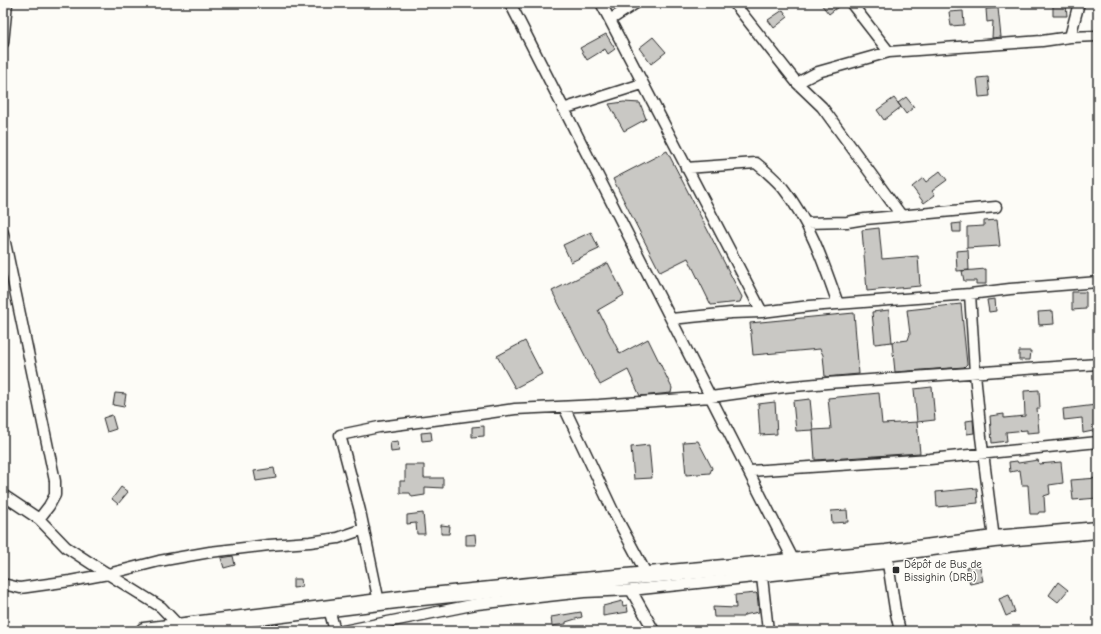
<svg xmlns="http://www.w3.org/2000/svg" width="1101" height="634" font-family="'Comic Neue',sans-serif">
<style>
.building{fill:#c9c8c4;stroke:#2b2b2b}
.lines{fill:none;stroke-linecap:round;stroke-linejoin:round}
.street-casing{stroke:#2b2b2b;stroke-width:13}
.primary-casing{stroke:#2b2b2b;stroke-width:19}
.street{stroke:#fdfcf7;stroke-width:10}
.primary{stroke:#fdfcf7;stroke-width:16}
.poi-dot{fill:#2b2b2b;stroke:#fdfcf7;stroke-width:1.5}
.labels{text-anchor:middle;stroke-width:3;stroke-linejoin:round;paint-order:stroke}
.poi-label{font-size:11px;fill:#2b2b2b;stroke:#fdfcf7;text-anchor:start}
</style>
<rect width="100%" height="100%" fill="#fdfcf7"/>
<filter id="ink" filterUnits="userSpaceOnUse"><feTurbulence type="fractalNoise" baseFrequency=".025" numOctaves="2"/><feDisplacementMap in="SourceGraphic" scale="8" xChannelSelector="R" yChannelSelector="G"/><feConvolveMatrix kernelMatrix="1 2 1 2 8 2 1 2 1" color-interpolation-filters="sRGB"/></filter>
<g filter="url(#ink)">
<path class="building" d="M820,3h23l-14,11z
M1053,3h13l1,13h-14z
M998,8l3,29 -9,1 1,-17 -6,1 -1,-13z
M783,10l5,7 -14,11 -6,-8z
M963,11l1,14 -13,1 -2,-14z
M606,34l9,15 -7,5 -3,-5 -18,11 -7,-12z
M653,37l13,15 -15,12 -12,-16z
M988,77l2,19 -11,1 -2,-19z
M906,97l8,10 -8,7 -8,-11z
M894,98l7,9 -17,13 -7,-10z
M624,102l16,1 6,16 -22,12 -15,-27z
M667,151l75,146 -2,5 -29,3 -23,-47 -28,14 -47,-93z
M940,171l7,9 -15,11 3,4 -11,8 -12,-16 11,-9 3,4z
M997,220l3,26 -33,2v-21l17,-1v-5z
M961,223v9h-8l-1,-8z
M879,228l3,31 36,-3 2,30 -53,5 -5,-61z
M591,232l8,17 -28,13 -8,-17z
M968,250l1,20 -12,1 -1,-20z
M608,263l16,32 -26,15 22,44 28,-15 24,49 -1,5 -31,3 -12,-26 -28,15 -48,-94z
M986,269v15h-10v-3h-12l-2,-10z
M1072,292h14v17l-14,1z
M995,299l1,12 -7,1 -2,-12z
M961,304l6,60 -3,3 -69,5 -3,-30 16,-2 2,-6 -3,-24z
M889,310l3,32 -17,2 -3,-32z
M1053,311l1,13 -15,1 -1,-13z
M854,313l5,61 -34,3 -2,-22 -3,-6 -67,6 -3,-32z
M525,341l17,33 -27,14 -18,-32z
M1019,351h12l-1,9h-11z
M932,387l3,33 -18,2 -3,-33z
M1039,390l1,18h-3l2,24 -12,1v-3l-21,2 1,9 -15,2 -2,-27 14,-2v4l21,-2 -1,-25z
M115,393l11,1 -2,13 -11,-2z
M879,393l3,31 35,-2 3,31 -105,7 -2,-30 18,-1 -3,-31z
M810,399l3,31 -17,1 -3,-30z
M775,402l2,32 -17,1 -2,-31z
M1096,405l2,25 -15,3 -1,-15 -18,2 -1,-11z
M112,415l4,14 -9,3 -4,-14z
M973,420l1,13 -7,1 -1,-13z
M484,426v10l-12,1v-10z
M431,432l1,8 -10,1 -1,-8z
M398,441l1,10 -8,1 -1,-10z
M698,441l14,27 -2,5 -24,2 -3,-33z
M649,445l3,33 -18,1 -3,-32z
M1038,460l1,4 22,-2 2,21 -14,2 1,9 -6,2 1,16h-6l-1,2h-8l-2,-29h-6l-2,-15 -10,2 -1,-10 8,-1 1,2z
M405,465h19v13h19v10l-18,-1v8l-13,2 -2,-4h-10v-12h5z
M274,468l2,10 -20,3 -2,-10z
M1098,478v20l-25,2 -2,-20z
M121,487l7,5 -10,12 -6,-5z
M977,488l1,15 -41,4 -1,-15z
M847,510l1,12 -16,1 -1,-12z
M423,513l2,21h-8l-1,-11 -9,1v-9z
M441,525l9,1 -1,8h-8z
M475,534l1,11h-10v-10z
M233,556l2,9 -11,3 -3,-10z
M979,563l4,18 -13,3 -4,-17z
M293,579h8l1,8 -9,1z
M1058,582l10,8 -10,12 -9,-7z
M756,593l1,1 2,18 -15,3 -1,2h-29l-1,-10 23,1 -1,-13z
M1009,595l6,17 -9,4 -7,-17z
M622,601l1,5 4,-1 1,7 -25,4v-10z
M581,612l1,5 -16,5v2l-14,2 -1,-9z"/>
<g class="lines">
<defs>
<path id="street" d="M510,3l284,558
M601,3l161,309
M734,3l63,80 25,24 79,108
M851,3l38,49
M610,20l26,-17
M1070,37l9,-34
M3,43l4,-40
M797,83l21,-11 71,-20 153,-11 28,-4 28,-1
M563,109l79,-25
M686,168l70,-5c10,8 19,16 27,25 27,34 41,76 55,116
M806,223l41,-1 18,-3 131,-12
M3,233l52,248v14l-6,11 -10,13
M970,294l5,79 6,64 13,102
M671,319l60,-6 31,-1 48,-6 160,-12 40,-5 88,-7
M564,407l49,104 34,64
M749,471l181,-12 168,-17
M3,495l36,24 27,28 26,17 69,43 19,20
M887,557l8,52 5,22
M762,577l6,54
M3,584l17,4 50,-7 38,-7 51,-13 51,-9 59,-7 41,-3 28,-4 26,-9
M631,590l23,41
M379,602l-19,-91 -20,-76 39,-8 101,-13 35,-5 84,-4 112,-8 73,-10 43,-4 271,-19
M329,609l6,22
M343,631l134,-27 107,-12 47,-2 256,-27"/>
<path id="primary" d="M144,631l268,-33 117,-12 357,-33 108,-14 104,-9"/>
</defs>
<use href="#street" class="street-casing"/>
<use href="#primary" class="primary-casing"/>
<use href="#street" class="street"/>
<use href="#primary" class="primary"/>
</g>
</g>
<rect class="poi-dot" x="892" y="566" width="8" height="8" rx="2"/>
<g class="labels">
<g class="poi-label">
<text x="904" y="568">Dépôt de Bus de<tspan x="904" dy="13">Bissighin (DRB)</tspan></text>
</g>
</g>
<rect width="1101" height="634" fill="none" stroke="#fdfcf7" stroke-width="16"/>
<rect x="8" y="8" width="1085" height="618" fill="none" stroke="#2b2b2b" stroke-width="1.5" filter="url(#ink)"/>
</svg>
